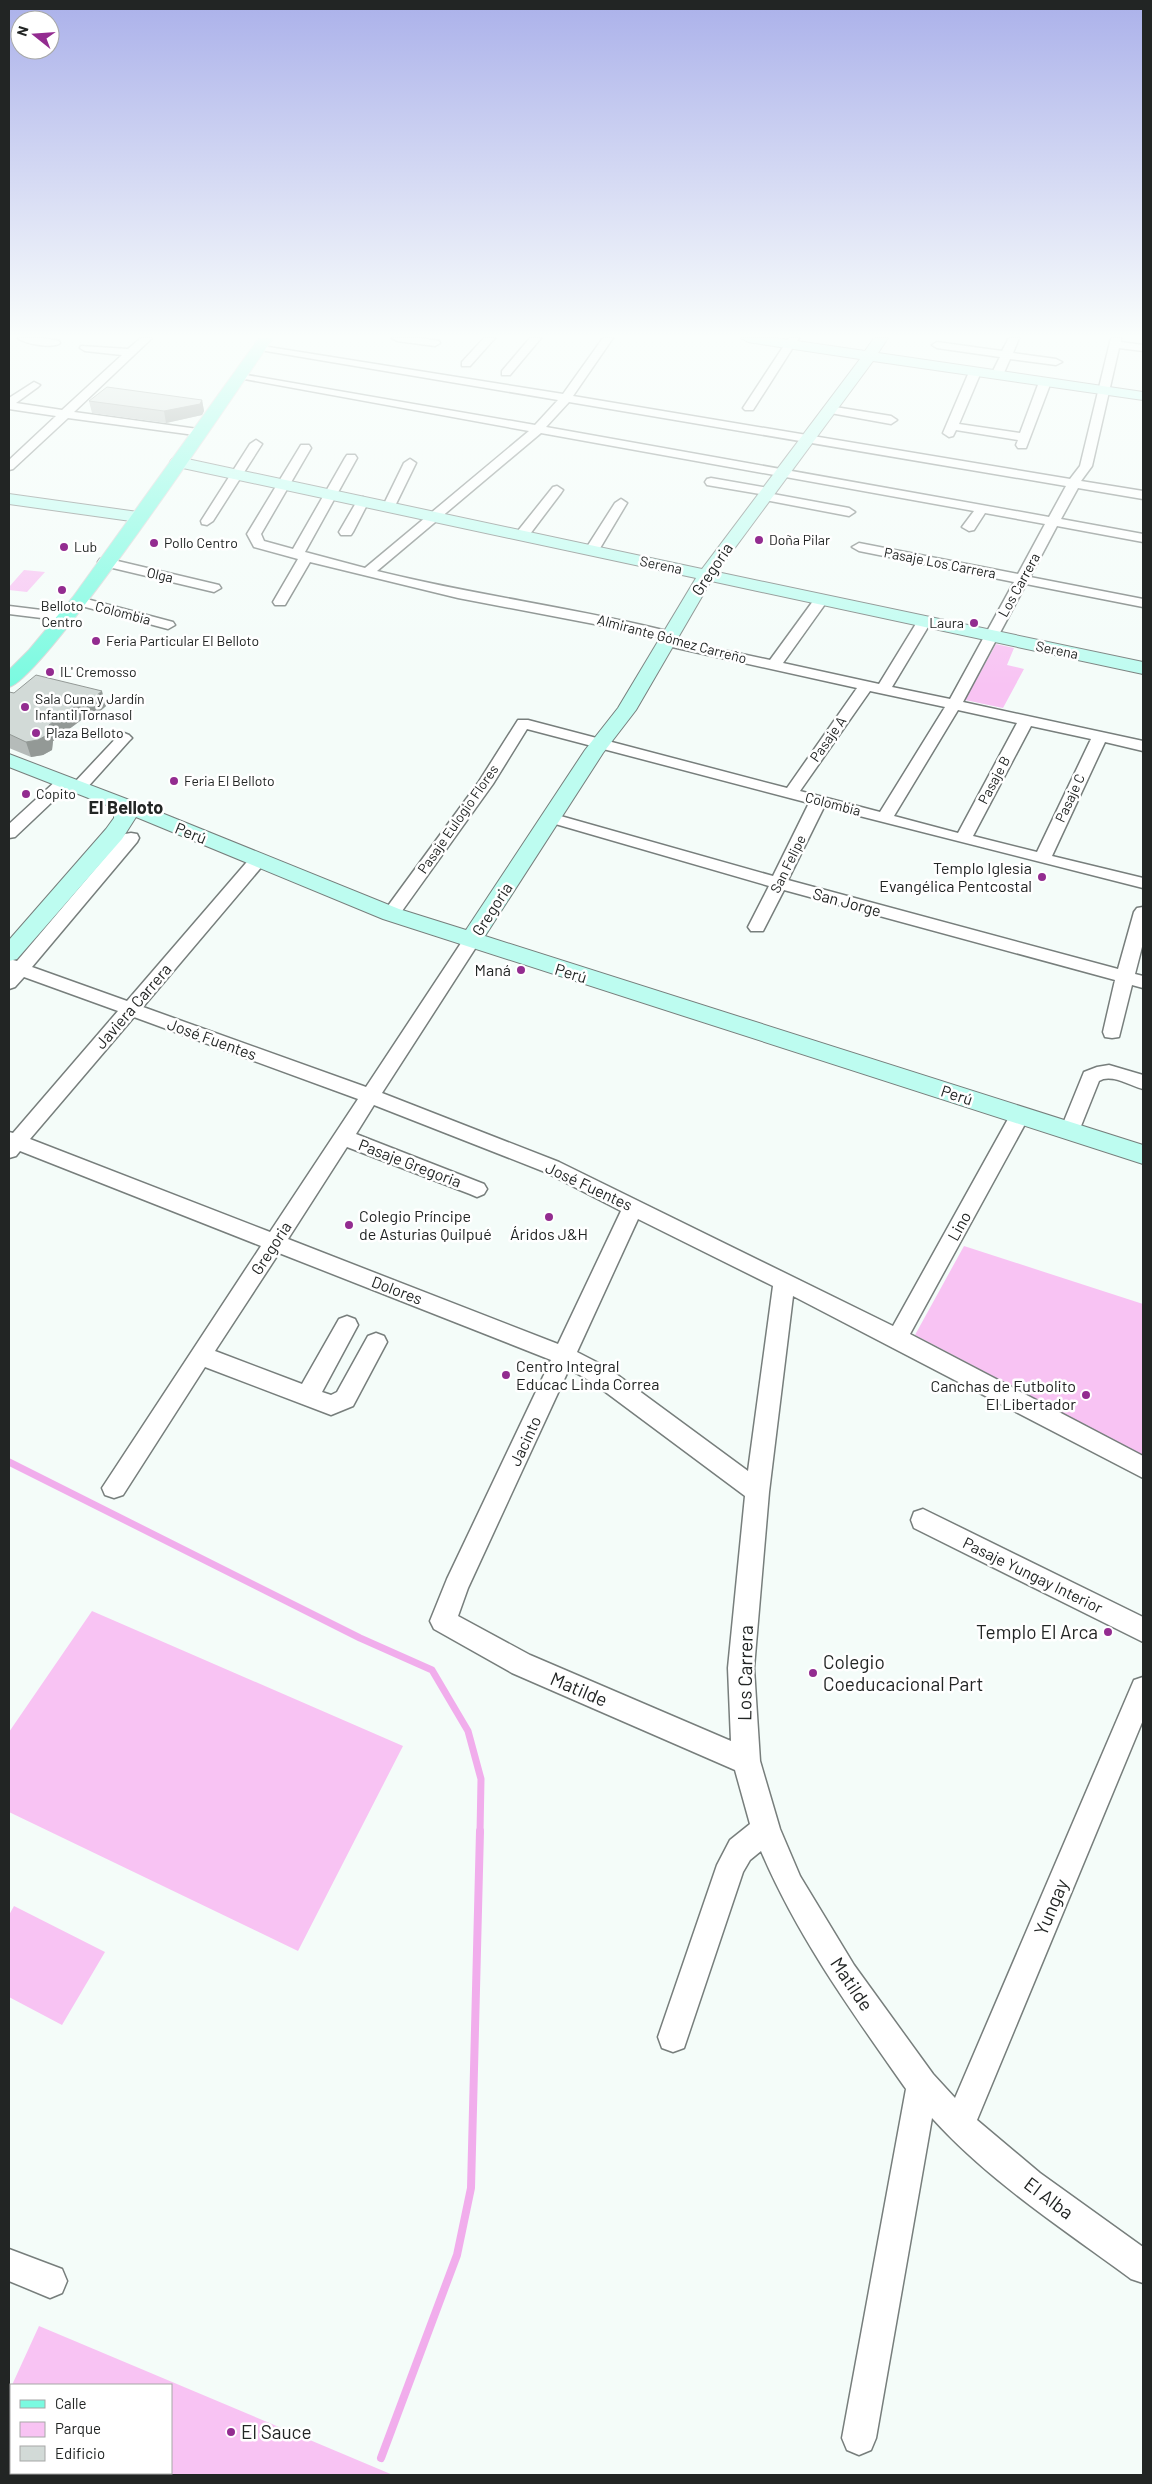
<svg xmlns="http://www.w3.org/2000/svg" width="1152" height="2484" font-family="Barlow,sans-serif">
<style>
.green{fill:#f8c3f3}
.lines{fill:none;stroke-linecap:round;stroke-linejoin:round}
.stream-far1{stroke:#f1adec;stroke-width:7}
.stream{stroke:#f1adec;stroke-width:8}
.street-casing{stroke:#777e7c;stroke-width:3}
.secondary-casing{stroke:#777e7c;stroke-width:2}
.primary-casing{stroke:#d7d8d8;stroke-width:2}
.street{fill:#fff;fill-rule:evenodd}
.secondary{fill:#bdfcf0;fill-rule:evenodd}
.primary{fill:#7afae0;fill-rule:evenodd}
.wall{fill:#b5bbb9}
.shaded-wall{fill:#939996}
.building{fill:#d2dad7;stroke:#939996}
.poi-dot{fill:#932c90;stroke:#fff;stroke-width:2}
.labels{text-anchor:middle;stroke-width:5;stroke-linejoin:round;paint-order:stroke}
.far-poi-label{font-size:14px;fill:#222524;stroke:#fff;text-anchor:start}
.far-street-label{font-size:14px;fill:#222524;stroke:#fff}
.street-label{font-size:16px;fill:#222524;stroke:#fff}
.poi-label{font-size:16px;fill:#222524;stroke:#fff;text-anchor:end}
.far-district-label{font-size:18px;font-weight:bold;fill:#222524;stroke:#fff}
.near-poi-label{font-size:19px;fill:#222524;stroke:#fff;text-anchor:start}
.near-street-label{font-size:19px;fill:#222524;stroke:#fff}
</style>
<rect width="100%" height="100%" fill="#f4fcf9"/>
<path class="green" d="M24,570l21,2 -18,20 -18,-2v-3z
M996,644l18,4 -7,17 17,4 -21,39 -38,-8z
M964,1246l179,58v151l-228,-120z
M92,1611l311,135 -105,205 -289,-139v-80z
M14,1906l91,46 -43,73 -53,-28v-82z
M39,2326l354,149h-384v-83l2,-5v86h160v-88h-159z"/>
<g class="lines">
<path class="stream-far1" d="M9,1462l351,176 72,32 36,61 13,48 -1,54"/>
<path class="stream" d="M381,2458l76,-203 14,-67 9,-357"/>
<defs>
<path id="street" d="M18,338h25l16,3 1,2c-6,6 -36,1 -42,-5z
M141,338h11l-78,74 124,17 4,1 2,3 -2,3 -134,-18 -55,51 -4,1v-10l47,-44 -47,-7v-11l25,-16 6,3 -2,2 -22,16 46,7 60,-55 -37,-4 -5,-3 1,-2 47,3z
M392,338h29l18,3 1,2 -5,3 -38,-5z
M484,338h11l-25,28h-8v-4z
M530,338h11l-31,37h-8v-4z
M603,338h10l-40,58 497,83 10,-13 31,-128h10v4l22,3v6l-24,-3 -27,118 -11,15 62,10v8l-65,-11 -17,31 82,15v8l-86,-16 -27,51 113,22v8l-117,-23 -63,118 180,39v10l-38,-9 -53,114 91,22v10l-319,-81 -36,73 330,89 16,-57 3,-4 6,-1v36l-8,31 8,2v12l-11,-3 -13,52 -7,1 -7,-1 -2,-5 12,-52 -331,-90 -21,41h-12l-3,-4 21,-41 -224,-65 -2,-3 2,-3h12l216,61 36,-73 -282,-74 -34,55 -96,134h-12l-3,-4 3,-4 93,-127 40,-63h10l259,68 70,-100 -185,-41 -11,-4 -4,-6 -21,-5 -178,-34 -148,-36 -25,43h-10l-2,-3 25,-43 -44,-12 -7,-13 54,-89h8l2,3 -50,86 3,7 29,8 52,-91 2,-3h8l2,3 -52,94 60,16 164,-137 -290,-53 -4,-1v-4l300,52 23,-25 -298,-50 -5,-3 1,-2 307,49zM569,402l497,84 -17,31 -503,-90zM541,433l433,78 -12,16 7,4 5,-1 11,-17 60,11 -27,50 -159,-31 -7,4 7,4 155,31 -64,117 -58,-12 39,-65 -7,-4 -7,4 -38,62 -96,-21 45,-63 -7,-4 -5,1 -46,63 -89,-19 -10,-4 -4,-6c-96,-24 -194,-36 -290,-60zM870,691l75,16 -65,105 -80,-21zM958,710l59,13 -59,110 -64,-17zM1031,726l60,13 -54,113 -64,-16z
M789,338h10l-46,72h-8l-2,-2z
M1009,338h10l-6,15 43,6 6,3 -6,3 -46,-6 -7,16 -6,3 -6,-3 9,-18 -63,-9 -5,-3 5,-3 65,9z
M975,369l6,3 -22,52 61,9 19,-51 6,-3 6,3 -25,66h-8l-2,-3 2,-5 -62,-10 -3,6 -4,1 -6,-4 26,-61z
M829,406l62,10 6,4 -6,4 -66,-12v-4z
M256,440l6,4 -49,77 -6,4 -5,-1 -1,-3 49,-77z
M410,459l6,4 -21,43 -6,4 -5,-1 -1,-3 21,-43z
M711,478l57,10 4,1 1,5 76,14 6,4 -6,4 -84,-16 -4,-1 -1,-5 -53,-9 -2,-3 2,-3z
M557,486l6,4 -2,3 -34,45h-10l-2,-3 2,-3 36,-45z
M363,497l6,4 -16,31 -2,3h-10l-2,-3 18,-31z
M621,499l6,4 -28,47 -2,3h-10l-2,-3 30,-47z
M105,558l114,27 2,3 -7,4 -114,-27 -2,-3 2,-3z
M79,597l94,25 2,3 -7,4 -94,-25 -2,-3z
M9,606l57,7 7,4 -7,4 -57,-7z
M124,733l5,2 3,3 -3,3 -44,49h-12l-2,-3 2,-3 46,-49z
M64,777l6,2 2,3 -2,3 -55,52 -6,1v-14l49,-45z
M131,833l6,1 2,4 -2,4 -105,125 95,34 125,-145h12l2,4 -2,4 -121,143 223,80 99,-150h12l3,4 -98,152 177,69 334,164 120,-216 7,-2 7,2 3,5 -120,219 233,122v22l-350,-182 -24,196 -15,176 6,93 20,68 20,47 54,89 79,109 22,24 179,-418 9,-3v43l-166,400 63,53 103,74v36l-12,-4c-68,-50 -142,-98 -199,-161l-56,320 -5,12 -12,5 -12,-5 -5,-12 64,-349c-54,-77 -108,-151 -145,-238l-11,9 -7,12 -59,176 -11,4 -11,-4 -4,-11 59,-172 13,-25 20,-16 -15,-54 -223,-97 -78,-44 -4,-8 17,-42 104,-219 -272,-107 -64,98 87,33 37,-65 8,-3 8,3 3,6 -36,67 9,3 6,-3 31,-56 8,-3 8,3 3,6 -34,64 -22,9 -126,-48 -82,128 -9,3 -9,-3 -3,-7 159,-242 -241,-95 -4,5 -7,2v-26l4,1 105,-122 -94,-34 -9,10 -6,2v-30l8,2 108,-127zM134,1017l224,82 -88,133 -240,-93zM374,1105l171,67 76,39 -63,133 -270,-105 59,-92 123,47 7,3 7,-3 3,-5 -3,-5 -128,-50zM638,1219l135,67 -25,185 -140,-103 -31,-16zM569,1369l23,13 153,114 -17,172 3,73 -201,-86 -72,-39 10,-28z
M1109,1065l34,10v14c-12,-3 -32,-16 -44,-8l-22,55 -7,2 -7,-2 -3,-5 24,-59 13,-5z
M923,1509l220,108v25l-229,-114 -3,-8 3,-8z
M9,2249l53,20 5,12 -5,12 -12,5 -41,-17z"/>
<path id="secondary" d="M741,338h35l89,13 9,-13h14l-10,15 265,39v8l-270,-39 -156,211 426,90v12l-432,-93 -75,129 -33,43 -118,183 658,209v19l-760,-245 -247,-102 -14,22 -105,120 -8,2v-21l97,-111 8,-11v-10l-105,-41v-13l123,47 267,108 67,21 119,-180 33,-42 78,-130 -518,-111 -8,-5 2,-3 6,-2 524,112 158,-210 -112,-17z
M9,494l129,18 6,1 2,4 -2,4 -6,1 -129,-18z"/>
<path id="primary" d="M259,338h14c-33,48 -229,341 -264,349v-17l20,-20 44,-53z"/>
</defs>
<use href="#street" class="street-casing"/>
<use href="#secondary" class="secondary-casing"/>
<use href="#primary" class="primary-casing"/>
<use href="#street" class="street"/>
<use href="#secondary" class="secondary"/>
<use href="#primary" class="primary"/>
</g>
<path class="wall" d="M202,400l2,11 -2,4 -36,8 -74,-10 -3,-12z
M9,692l5,1 92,13 -16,14 -6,-2 -31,23 -1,9 -9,5 -12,2 -22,-9z"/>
<path class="shaded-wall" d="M202,400l2,11 -2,4 -36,8 -2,-12z
M102,691l4,15 -16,14 -4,-16z
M80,703l4,15 -31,23 -1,9 -9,5 -12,2 -5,-15z"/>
<path class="building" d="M107,387l95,13 -2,4 -36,7 -75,-10z
M36,675l66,16 -16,13 -6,-1 -31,22 -2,10 -9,5 -12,2 -17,-8v-42l5,1z"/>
<linearGradient id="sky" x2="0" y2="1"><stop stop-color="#abb1ea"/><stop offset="0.49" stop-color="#fafefc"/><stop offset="1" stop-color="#fafefc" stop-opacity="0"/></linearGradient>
<rect width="1152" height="686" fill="url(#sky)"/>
<g class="poi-dot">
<circle cx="759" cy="540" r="5"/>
<circle cx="154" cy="543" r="5"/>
<circle cx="64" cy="547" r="5"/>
<circle cx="62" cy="590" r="5"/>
<circle cx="974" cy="623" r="5"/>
<circle cx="96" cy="641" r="5"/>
<circle cx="50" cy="672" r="5"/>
<circle cx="25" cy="707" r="5"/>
<circle cx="36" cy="733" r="5"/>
<circle cx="174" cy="781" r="5"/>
<circle cx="26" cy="794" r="5"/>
<circle cx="1042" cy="877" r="5"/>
<circle cx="521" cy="970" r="5"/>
<circle cx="549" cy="1217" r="5"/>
<circle cx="349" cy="1225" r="5"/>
<circle cx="506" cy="1375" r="5"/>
<circle cx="1086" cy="1395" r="5"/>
<circle cx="1108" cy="1632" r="5"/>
<circle cx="813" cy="1673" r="5"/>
<circle cx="231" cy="2432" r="5"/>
</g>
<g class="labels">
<g class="far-poi-label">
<text x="769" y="545">Doña Pilar</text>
<text x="164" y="548">Pollo Centro</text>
<text x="74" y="552">Lub</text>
<text x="62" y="611" text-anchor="middle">Belloto<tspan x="62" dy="16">Centro</tspan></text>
<text x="964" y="628" text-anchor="end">Laura</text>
<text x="106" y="646">Feria Particular El Belloto</text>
<text x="60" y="677">IL' Cremosso</text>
<text x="35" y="704">Sala Cuna y Jardín<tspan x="35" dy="16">Infantil Tornasol</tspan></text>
<text x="46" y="738">Plaza Belloto</text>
<text x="184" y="786">Feria El Belloto</text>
<text x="36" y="799">Copito</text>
</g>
<g class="far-street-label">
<text transform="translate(940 563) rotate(11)" y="5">Pasaje Los Carrera</text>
<text transform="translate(661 565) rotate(12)" y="5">Serena</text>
<text transform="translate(160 575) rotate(13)" y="5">Olga</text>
<text transform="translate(1019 585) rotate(-61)" y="5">Los Carrera</text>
<text transform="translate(123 613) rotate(15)" y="5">Colombia</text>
<text transform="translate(672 639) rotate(15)" y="5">Almirante Gómez Carreño</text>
<text transform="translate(1057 650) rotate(12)" y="5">Serena</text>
<text transform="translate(828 739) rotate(-55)" y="5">Pasaje A</text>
<text transform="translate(994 780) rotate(-62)" y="5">Pasaje B</text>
<text transform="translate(1070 798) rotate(-65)" y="5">Pasaje C</text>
<text transform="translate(833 804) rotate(15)" y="5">Colombia</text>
<text transform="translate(458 819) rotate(-55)" y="5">Pasaje Eulogio Flores</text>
<text transform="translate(788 864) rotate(-64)" y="5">San Felipe</text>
</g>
<g class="street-label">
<text transform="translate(712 569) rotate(-56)" y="6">Gregoria</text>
<text transform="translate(191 833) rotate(22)" y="6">Perú</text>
<text transform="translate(847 902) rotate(15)" y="6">San Jorge</text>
<text transform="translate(492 909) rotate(-57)" y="6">Gregoria</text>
<text transform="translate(571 973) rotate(17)" y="6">Perú</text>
<text transform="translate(133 1006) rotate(-49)" y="6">Javiera Carrera</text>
<text transform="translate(212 1039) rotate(20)" y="6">José Fuentes</text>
<text transform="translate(957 1095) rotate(18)" y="6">Perú</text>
<text transform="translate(410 1163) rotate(21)" y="6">Pasaje Gregoria</text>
<text transform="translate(589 1186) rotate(25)" y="6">José Fuentes</text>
<text transform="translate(959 1226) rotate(-61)" y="6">Lino</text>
<text transform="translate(271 1248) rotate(-57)" y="6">Gregoria</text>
<text transform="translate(397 1290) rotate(21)" y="6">Dolores</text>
<text transform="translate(525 1441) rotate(-65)" y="6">Jacinto</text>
<text transform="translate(1033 1575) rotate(26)" y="6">Pasaje Yungay Interior</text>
</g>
<g class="poi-label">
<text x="1032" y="874">Templo Iglesia<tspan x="1032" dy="18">Evangélica Pentcostal</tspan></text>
<text x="511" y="976">Maná</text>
<text x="359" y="1222" text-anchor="start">Colegio Príncipe<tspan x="359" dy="18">de Asturias Quilpué</tspan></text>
<text x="549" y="1240" text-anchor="middle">Áridos J&amp;H</text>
<text x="516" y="1372" text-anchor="start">Centro Integral<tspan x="516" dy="18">Educac Linda Correa</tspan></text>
<text x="1076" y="1392">Canchas de Futbolito<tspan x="1076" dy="18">El Libertador</tspan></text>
</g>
<g class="far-district-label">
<text x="126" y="814">El Belloto</text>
</g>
<g class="near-poi-label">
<text x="1098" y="1639" text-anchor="end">Templo El Arca</text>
<text x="823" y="1669">Colegio<tspan x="823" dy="22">Coeducacional Part</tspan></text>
<text x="241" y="2439">El Sauce</text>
</g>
<g class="near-street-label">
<text transform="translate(745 1673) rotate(-89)" y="7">Los Carrera</text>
<text transform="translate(579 1689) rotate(23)" y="7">Matilde</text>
<text transform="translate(1051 1907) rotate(-67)" y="7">Yungay</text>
<text transform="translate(852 1984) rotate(56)" y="7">Matilde</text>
<text transform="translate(1049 2198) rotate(37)" y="7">El Alba</text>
</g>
</g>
<rect width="1152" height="2484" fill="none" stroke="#222524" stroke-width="20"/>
<rect x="10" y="2384" width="162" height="90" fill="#ffffff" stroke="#a7a8a7"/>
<rect x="20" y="2400" width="25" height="8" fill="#7afae0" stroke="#a7a8a7"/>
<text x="55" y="2409" font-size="15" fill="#222524">Calle</text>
<rect x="20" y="2422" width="25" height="15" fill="#f8c3f3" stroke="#a7a8a7"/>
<text x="55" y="2434" font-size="15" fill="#222524">Parque</text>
<rect x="20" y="2446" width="25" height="15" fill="#d2dad7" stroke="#a7a8a7"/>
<text x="55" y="2459" font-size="15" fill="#222524">Edificio</text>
<g transform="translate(35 35) rotate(287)"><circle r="24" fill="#ffffff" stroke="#a7a8a7"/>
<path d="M0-4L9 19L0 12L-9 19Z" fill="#932c90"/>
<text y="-8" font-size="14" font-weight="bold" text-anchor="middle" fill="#222524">N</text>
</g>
</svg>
